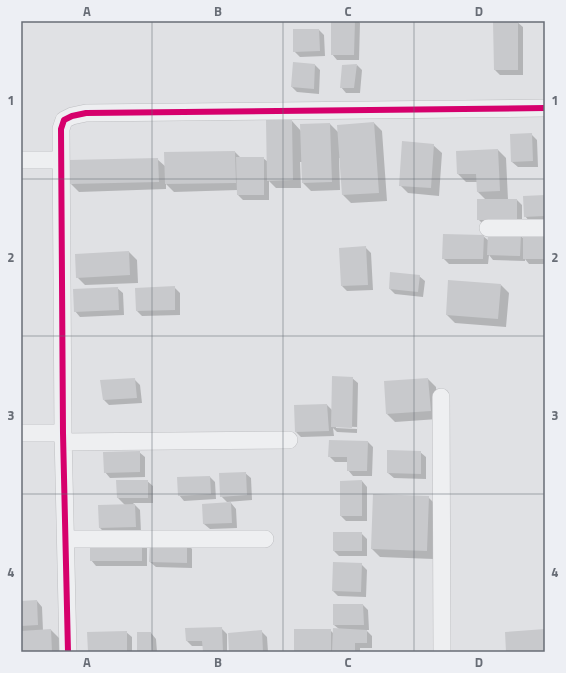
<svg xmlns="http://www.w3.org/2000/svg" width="566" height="673" font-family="'Titillium Web',sans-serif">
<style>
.shadow{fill:#0003;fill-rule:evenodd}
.building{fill:#c8c9cc}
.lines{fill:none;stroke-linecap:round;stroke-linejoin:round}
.minor-casing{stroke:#bebfc2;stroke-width:18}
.minor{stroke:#eeeff1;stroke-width:17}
.cycleway-casing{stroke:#edeff4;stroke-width:8}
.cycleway{stroke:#d6006c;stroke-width:6}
.grid{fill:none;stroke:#686d76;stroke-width:1;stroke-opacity:0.55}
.neatline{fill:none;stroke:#686d76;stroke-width:1.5}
.grid-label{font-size:13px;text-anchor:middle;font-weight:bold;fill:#686d76}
</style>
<rect width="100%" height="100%" fill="#e0e1e4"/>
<path class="shadow" d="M332,21h26l2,2 -1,37h-22l-5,-6z
M517,22l6,5v48h-23l-5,-5z
M319,30l5,5 1,21 -25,1 -6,-6z
M294,63l21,2 5,5 -1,24 -22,-2 -5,-5z
M357,65l5,5 -2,23h-14l-5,-6z
M292,121l9,10 29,-7 9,9 35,-10 8,8 5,70 -36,2 -8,-8 -2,-37h-2l1,32 -29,1 -8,-8 -1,-21h-2l1,26h-25l-7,-7v19h-26l-5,-5v-5l-64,2 -8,-8v5l-87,3 -8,-8 86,-25 9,8 69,-15 6,6h22l5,4z
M531,134l6,6 1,27h-20l-6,-5 -1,-27z
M433,145l9,8 -3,43 -31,-3 -8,-8z
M498,150l8,8 2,42h9l5,5v20h-38l-6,-6 8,-19 -8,-8 -1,-10h-11l-8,-8 -1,-22z
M545,196v26h-15l-5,-6z
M545,233v31h-16l-4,-5v2l-32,-1 -4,-5 -1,9h-39l-6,-6 40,-22 6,5 31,-6 4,4z
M365,247l6,6 2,37 -26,1 -5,-5z
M129,252l8,8 1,23 -53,2 -8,-8z
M419,276l6,5 -2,16 -28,-3 -5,-5z
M501,285l8,8 -3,34 -51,-4 -8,-8z
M174,287l6,6v22l-38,1 -5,-5z
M117,288l6,5 1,22 -44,2 -5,-6z
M352,378l6,5 -1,50 -20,-1 -4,-4 1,8 -33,1 -5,-5 31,-27 5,5zM336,426l21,1v2l-21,-1z
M134,379l6,6 2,18 -33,2 -5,-5z
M428,379l8,8 2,32 -43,3 -8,-8z
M368,442l5,5 -1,29h-19l-5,-6v-8h-13l-6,-6z
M139,452l6,5v20l-35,1 -5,-6z
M420,452l6,5v22l-32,-1 -6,-5z
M245,473l6,5 1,22 -25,2 -6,-6z
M210,477l5,5 1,17 -32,2 -5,-6z
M117,481h30l6,5v17h-20l7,7 1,22 -36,1 -5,-5 25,-23 -7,-7z
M362,481l5,6v34h-21l-5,-5z
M428,497l8,8 -2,54 -54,-2 -8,-8z
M231,503l5,6 1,19 -27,1 -6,-5 -1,-19z
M361,533l6,6v17h-28l-5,-5z
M142,543l5,5v18h-51l-5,-6z
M187,543l5,6v19l-36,-1 -6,-5z
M361,564l6,6 -1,27 -28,-1 -5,-5z
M37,601l5,6 1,24 8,-1 8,8 1,14h-39v-50z
M363,605l5,5 1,20h-3l6,6v12h-12v4h-63l-2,-2 35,-20 4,4 5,-5 -5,-4z
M221,628l6,6v18h-23v-6h-12l-5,-5z
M126,632l6,5v15h-43z
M262,632l5,5 1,15h-38z
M151,633l5,6 1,13h-19z"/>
<path class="building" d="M331,21h24l-1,34h-23z
M493,21h25v49h-24z
M293,29h26l1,22 -27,1z
M293,62l22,2 -1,25 -23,-2z
M357,64l-3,24h-14l2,-23z
M266,120h26l1,60 -26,1z
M374,122l5,71 -37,2 -5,-70z
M330,123l2,59 -30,1 -2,-59z
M532,133l1,28 -22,1 -1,-28z
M402,141l32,3 -3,44 -32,-2z
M498,149l2,42 -23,1 -1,-18h-19l-1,-23z
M235,151l1,32 -71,1 -1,-32z
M236,157h28v38h-27z
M158,158l1,24 -89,2 -1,-24z
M545,195v21l-21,1 -1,-21z
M477,199h40v21h-40z
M523,231l22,1v27h-22z
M488,233l33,1 -1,22 -33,-1z
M443,234l41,1 -1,24h-41z
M366,246l2,39 -27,1 -2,-38z
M129,251l1,24 -54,3 -1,-24z
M390,272l30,3 -2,17 -29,-3z
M448,280l53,4 -3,35 -52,-4z
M175,286v24l-39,1 -1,-23z
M118,287l1,23 -45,2 -1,-23z
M332,376l21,1 -1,51 -21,-1z
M135,378l2,20 -34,2 -3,-20z
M428,378l3,33 -45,3 -2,-33z
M327,404l2,27 -34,1 -1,-27z
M329,440l39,1 -1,30h-20v-14h-19z
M387,450l34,1v23l-34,-1z
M140,451v21l-36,1 -1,-21z
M246,472l1,23 -27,2 -1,-24z
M210,476l1,18 -33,2 -1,-19z
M116,480h32v18h-31z
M362,480v36h-22v-35z
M373,494l56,2 -2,55 -56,-2z
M231,502l1,21 -29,1 -1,-20z
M135,504l1,23 -37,1 -1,-23z
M333,532h29v19h-29z
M90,541l52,1v19h-52z
M150,541l37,1v21l-38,-1z
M333,562l29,1 -1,29 -29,-1z
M37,600l1,25 -17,1v-25z
M333,604h30l1,21h-31z
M222,627l1,25h-20l-1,-11h-16l-1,-13z
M333,628l34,2v13h-12v9h-23z
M51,629l1,23h-31v-21z
M294,629h37v22h-37z
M545,629v23h-39l-1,-20z
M262,630l1,22h-34l-1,-19z
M127,631v21h-39l-1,-20z
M137,632h14l1,20h-15z"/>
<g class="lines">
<defs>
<path id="minor" d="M21,160h40
M488,228h57
M441,397l1,255
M21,433h42
M63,442l226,-2
M66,539h199
M68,652l-5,-219 -2,-304 3,-9 8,-4 14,-3 459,-5"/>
</defs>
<use href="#minor" class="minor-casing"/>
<use href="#minor" class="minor"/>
<defs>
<path id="cycleway" d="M68,652l-5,-219 -2,-304 3,-9 8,-4 14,-3 459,-5"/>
</defs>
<use href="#cycleway" class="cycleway-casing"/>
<use href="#cycleway" class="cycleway"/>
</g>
<path class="grid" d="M152,21v631M283,21v631M414,21v631M21,179h524M21,336h524M21,494h524"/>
<rect width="566" height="673" fill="none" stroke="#edeff4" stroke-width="44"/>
<rect x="22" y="22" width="522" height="629" class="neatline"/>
<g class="grid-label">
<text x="87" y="16">A</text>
<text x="218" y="16">B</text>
<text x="348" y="16">C</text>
<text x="479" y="16">D</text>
<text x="11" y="105">1</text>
<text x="555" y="105">1</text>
<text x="11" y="262">2</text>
<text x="555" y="262">2</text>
<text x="11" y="420">3</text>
<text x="555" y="420">3</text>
<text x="11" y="577">4</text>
<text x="555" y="577">4</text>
<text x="87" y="667">A</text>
<text x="218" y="667">B</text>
<text x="348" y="667">C</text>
<text x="479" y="667">D</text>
</g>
</svg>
